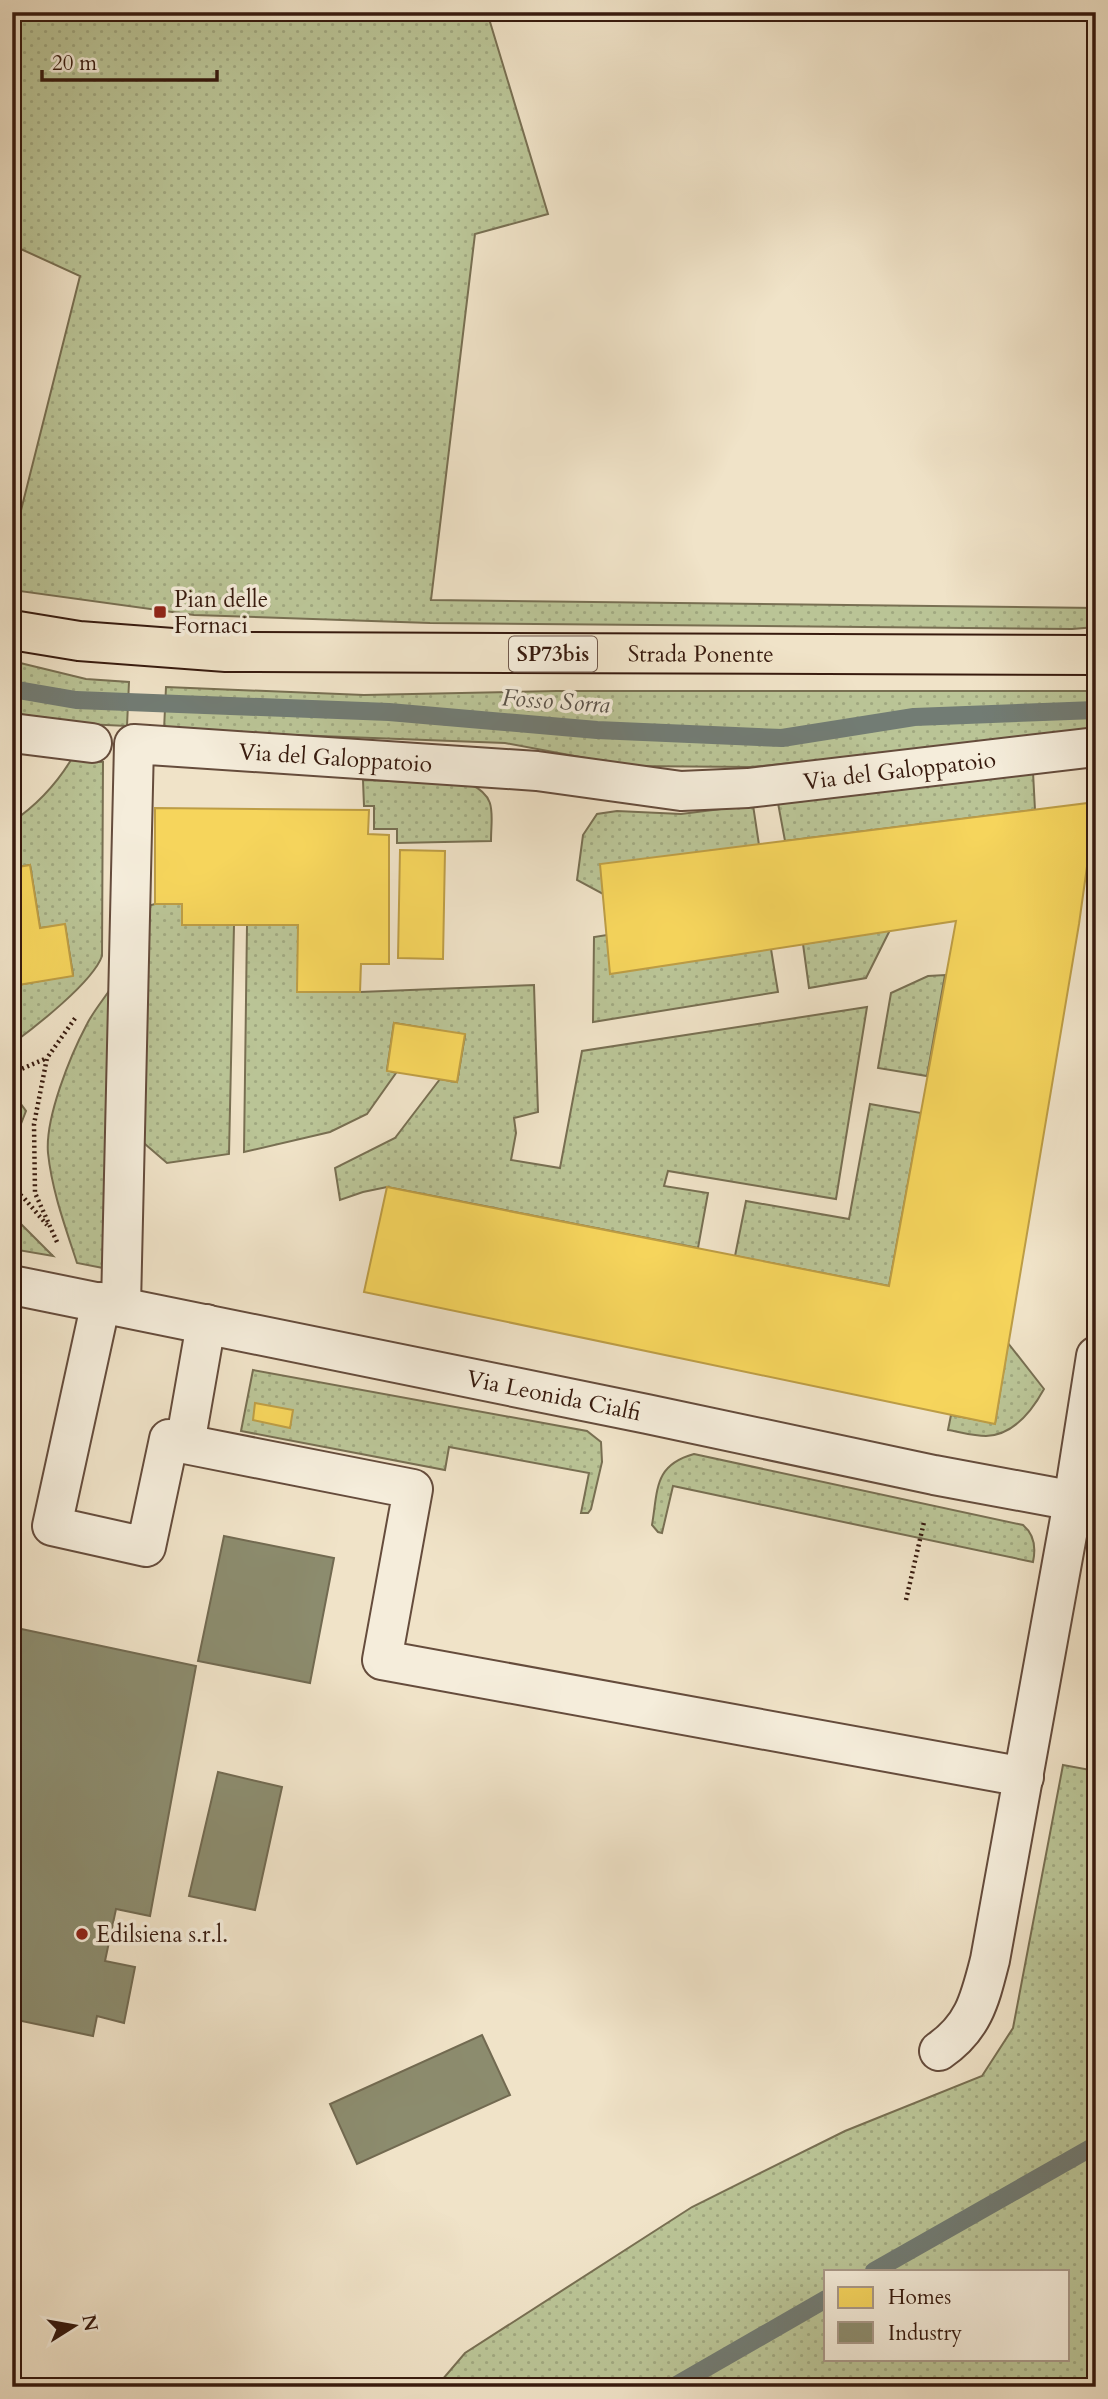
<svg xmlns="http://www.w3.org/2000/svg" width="1108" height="2399" font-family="Cardo,serif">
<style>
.grass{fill:url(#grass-dots);stroke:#786f52;stroke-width:2;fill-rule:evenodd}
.park{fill:url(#park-tufts);stroke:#786f52;stroke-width:2}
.homes{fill:#f6d55c;stroke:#bd9d45;stroke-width:2}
.industry{fill:#8c8c6e;stroke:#726a51;stroke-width:2}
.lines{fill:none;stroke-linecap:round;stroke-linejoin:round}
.stream{stroke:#727c74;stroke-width:18}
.minor-casing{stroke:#654c3c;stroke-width:42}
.major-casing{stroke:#371a0e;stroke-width:42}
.path{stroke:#371a0e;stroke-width:4.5;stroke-dasharray:2 3.5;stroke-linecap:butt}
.minor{stroke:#f5eddb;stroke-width:38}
.major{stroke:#f0e3c8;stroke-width:38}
.poi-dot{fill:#8f2418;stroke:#f5eddb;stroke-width:2.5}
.labels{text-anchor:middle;stroke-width:7;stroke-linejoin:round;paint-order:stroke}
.shield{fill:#f5eddb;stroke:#70594c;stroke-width:2}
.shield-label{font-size:21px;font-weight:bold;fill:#371a0e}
.poi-label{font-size:23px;fill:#371a0e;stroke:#f5eddb;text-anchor:start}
.street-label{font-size:23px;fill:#371a0e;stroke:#f5eddb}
.water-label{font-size:24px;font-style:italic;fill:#5a534a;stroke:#f5eddb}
</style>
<defs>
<pattern id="grass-dots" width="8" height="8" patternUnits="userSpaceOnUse" patternTransform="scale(1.75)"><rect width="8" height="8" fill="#bac496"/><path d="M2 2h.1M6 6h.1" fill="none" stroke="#a0a880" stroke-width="1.8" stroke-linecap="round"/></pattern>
<pattern id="park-tufts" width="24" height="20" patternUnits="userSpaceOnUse" patternTransform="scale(1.75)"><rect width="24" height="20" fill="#bac496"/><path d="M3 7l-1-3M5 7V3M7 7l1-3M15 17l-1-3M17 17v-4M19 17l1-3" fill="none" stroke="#a0a880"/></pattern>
</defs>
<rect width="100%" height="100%" fill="#f0e3c8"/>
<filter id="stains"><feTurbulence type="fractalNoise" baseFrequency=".00286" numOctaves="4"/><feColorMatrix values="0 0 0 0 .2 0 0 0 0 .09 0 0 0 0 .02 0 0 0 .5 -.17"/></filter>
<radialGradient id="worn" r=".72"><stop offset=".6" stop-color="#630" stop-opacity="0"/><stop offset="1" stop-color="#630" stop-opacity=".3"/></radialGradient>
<path class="grass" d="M12,12h475l61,202 -73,20 -44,366 665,8v19l-24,2 -642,-6 -236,-8 -182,-25v-44l68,-270 -68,-31z
M12,661l74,18 43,3 -2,44 -43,-2 -72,-11z
M166,687l198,8 193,-4h539v42l-345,34 -123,-1 -123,-23 -341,-13z
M71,760l32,2 -1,194c-9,26 -67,71 -90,88v-58l61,-11 -8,-50 -25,3 -10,-63 -16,3 -2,-46c25,-17 43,-36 59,-62z
M1033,772l2,38 -250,31 -7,-38z
M363,780l107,4c28,13 21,30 21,57l-94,2v-14h-23v-23h-10z
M753,805l6,40 -156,49 -26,-14 6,-45 14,-21 20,-3 64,3z
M155,904h27v21h52l-5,229 -62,9 -29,-25 6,-231z
M247,925h51v67h62l174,-7 4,127 -24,6 2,15 -5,27 49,8 22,-117 285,-44 -31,192 -168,-28 -4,15 44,7 -10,55 -311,-61 -24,5 -23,8 -5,-32 60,-30 45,-59 17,3 8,-47 -71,-12 -7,47 9,3 -29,41 -37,18 -86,20z
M890,930l-24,48 -57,10 -6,-44z
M607,935l164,14 7,43 -185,30 1,-85z
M945,975l-18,101 -49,-8 13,-75 37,-17z
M111,988l-8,280 -26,-5c-12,-37 -25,-72 -29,-110 -3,-35 22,-97 39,-129 6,-12 16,-24 24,-36z
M870,1104l51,9 -32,173 -154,-30 11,-55 103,18z
M12,1215l41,41 -41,-7z
M1008,1343l36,46c-12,22 -30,46 -58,47 -12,0 -26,-4 -38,-6l3,-15 44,8z
M253,1370l334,61 14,11 1,20 -11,47 -3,4h-7l8,-40 -140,-26 -4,23 -204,-39z
M694,1454l329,71c12,10 13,23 10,37l-360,-76 -11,47 -4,-1 -6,-7c6,-36 2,-60 42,-71z
M1063,1765l33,6v616h-660l29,-34 227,-146 153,-76 137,-55 31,-48zM826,2271h242v88h-242z"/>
<path class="park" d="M12,1092l14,19 -14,36z"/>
<path class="homes" d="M1096,802l-17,122 -84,500 -631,-132 23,-105 502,99 67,-365 -346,53 -10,-110z
M155,808l214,2 -1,24 21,1v129h-28l-1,28h-63l1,-67h-116v-21h-27z
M400,850l45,1 -2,108 -45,-1z
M30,865l10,63 25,-4 8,52 -61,10v-118z
M394,1023l71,11 -8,48 -70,-11z
M255,1403l38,7 -3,18 -37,-8z"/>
<path class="industry" d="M224,1536l110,22 -24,125 -112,-22z
M12,1627l184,39 -46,250 -34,-7 -11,52 30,6 -11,56 -27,-7 -4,20 -81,-17z
M218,1772l64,15 -27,123 -66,-14z
M482,2035l28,60 -153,69 -27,-60z"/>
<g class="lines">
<path class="stream" d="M12,689l64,11 313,12 208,18 185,8 132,-21 182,-7
M874,2271l222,-126
M673,2387l153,-88"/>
<defs>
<g id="minor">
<path d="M12,733l80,10"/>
<path id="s1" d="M12,1285l635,129 287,61 162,30"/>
<path d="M101,1302l-49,224 94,21 23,-108 16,5 21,-120"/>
<path id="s2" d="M121,1305l13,-561 403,27 144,20 67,-3 348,-41"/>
<path d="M185,1444l228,45 -31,171 642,117"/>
<path d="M939,2051c35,-24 41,-52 51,-91l83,-458 23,-146"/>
</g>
<g id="major">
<path id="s3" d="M12,630l67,11 147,11 870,3"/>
</g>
</defs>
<use href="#minor" class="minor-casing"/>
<use href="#major" class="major-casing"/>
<path class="path" d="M12,1073l35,-15
M12,1188l12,10 23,27
M57,1242l-22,-49 -1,-69 13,-66 29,-41
M906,1600l18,-78"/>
<use href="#minor" class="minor"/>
<use href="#major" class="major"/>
</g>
<g class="poi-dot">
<rect x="153" y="605" width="14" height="14" rx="3.5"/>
<circle cx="82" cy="1934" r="7"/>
</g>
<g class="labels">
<rect class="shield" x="509" y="636.5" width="88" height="35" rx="5"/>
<g class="shield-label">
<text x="553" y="661">SP73bis</text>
</g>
<g class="poi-label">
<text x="174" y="607">Pian delle<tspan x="174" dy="26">Fornaci</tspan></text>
<text x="96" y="1942">Edilsiena s.r.l.</text>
</g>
<g class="street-label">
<text dy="8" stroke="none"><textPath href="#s3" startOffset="690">Strada Ponente</textPath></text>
<text dy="8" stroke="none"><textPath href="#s2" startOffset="763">Via del Galoppatoio</textPath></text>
<text dy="8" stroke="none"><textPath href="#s2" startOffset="1330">Via del Galoppatoio</textPath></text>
<text dy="8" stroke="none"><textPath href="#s1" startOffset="553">Via Leonida Cialfi</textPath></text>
</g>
<g class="water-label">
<text transform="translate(556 701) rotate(4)" y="8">Fosso Sorra</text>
</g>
</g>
<rect width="1108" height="2399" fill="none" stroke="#f0e3c8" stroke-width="42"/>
<rect x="14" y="14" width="1080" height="2371" fill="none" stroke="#371a0e" stroke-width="3.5"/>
<rect x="21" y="21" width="1066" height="2357" fill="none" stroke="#371a0e" stroke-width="2"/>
<rect x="824" y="2270" width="245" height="91" fill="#f5eddb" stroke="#a99989" stroke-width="2"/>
<rect x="838" y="2287" width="35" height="21" fill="#f6d55c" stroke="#a99989" stroke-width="2"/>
<text x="888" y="2304" font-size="21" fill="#371a0e">Homes</text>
<rect x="838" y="2322" width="35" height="21" fill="#8c8c6e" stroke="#a99989" stroke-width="2"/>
<text x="888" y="2340" font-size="21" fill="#371a0e">Industry</text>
<g transform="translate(74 2326) rotate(79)" stroke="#f5eddb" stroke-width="5" paint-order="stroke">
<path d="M0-5L12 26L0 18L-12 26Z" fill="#371a0e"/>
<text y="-10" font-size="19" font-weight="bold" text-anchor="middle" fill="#371a0e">N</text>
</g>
<path d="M42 70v10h175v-10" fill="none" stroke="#371a0e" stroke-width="3.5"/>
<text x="52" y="70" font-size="21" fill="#371a0e" stroke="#f5eddb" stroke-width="5" paint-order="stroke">20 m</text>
<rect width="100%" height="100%" filter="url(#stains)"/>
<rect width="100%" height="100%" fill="url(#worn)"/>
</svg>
